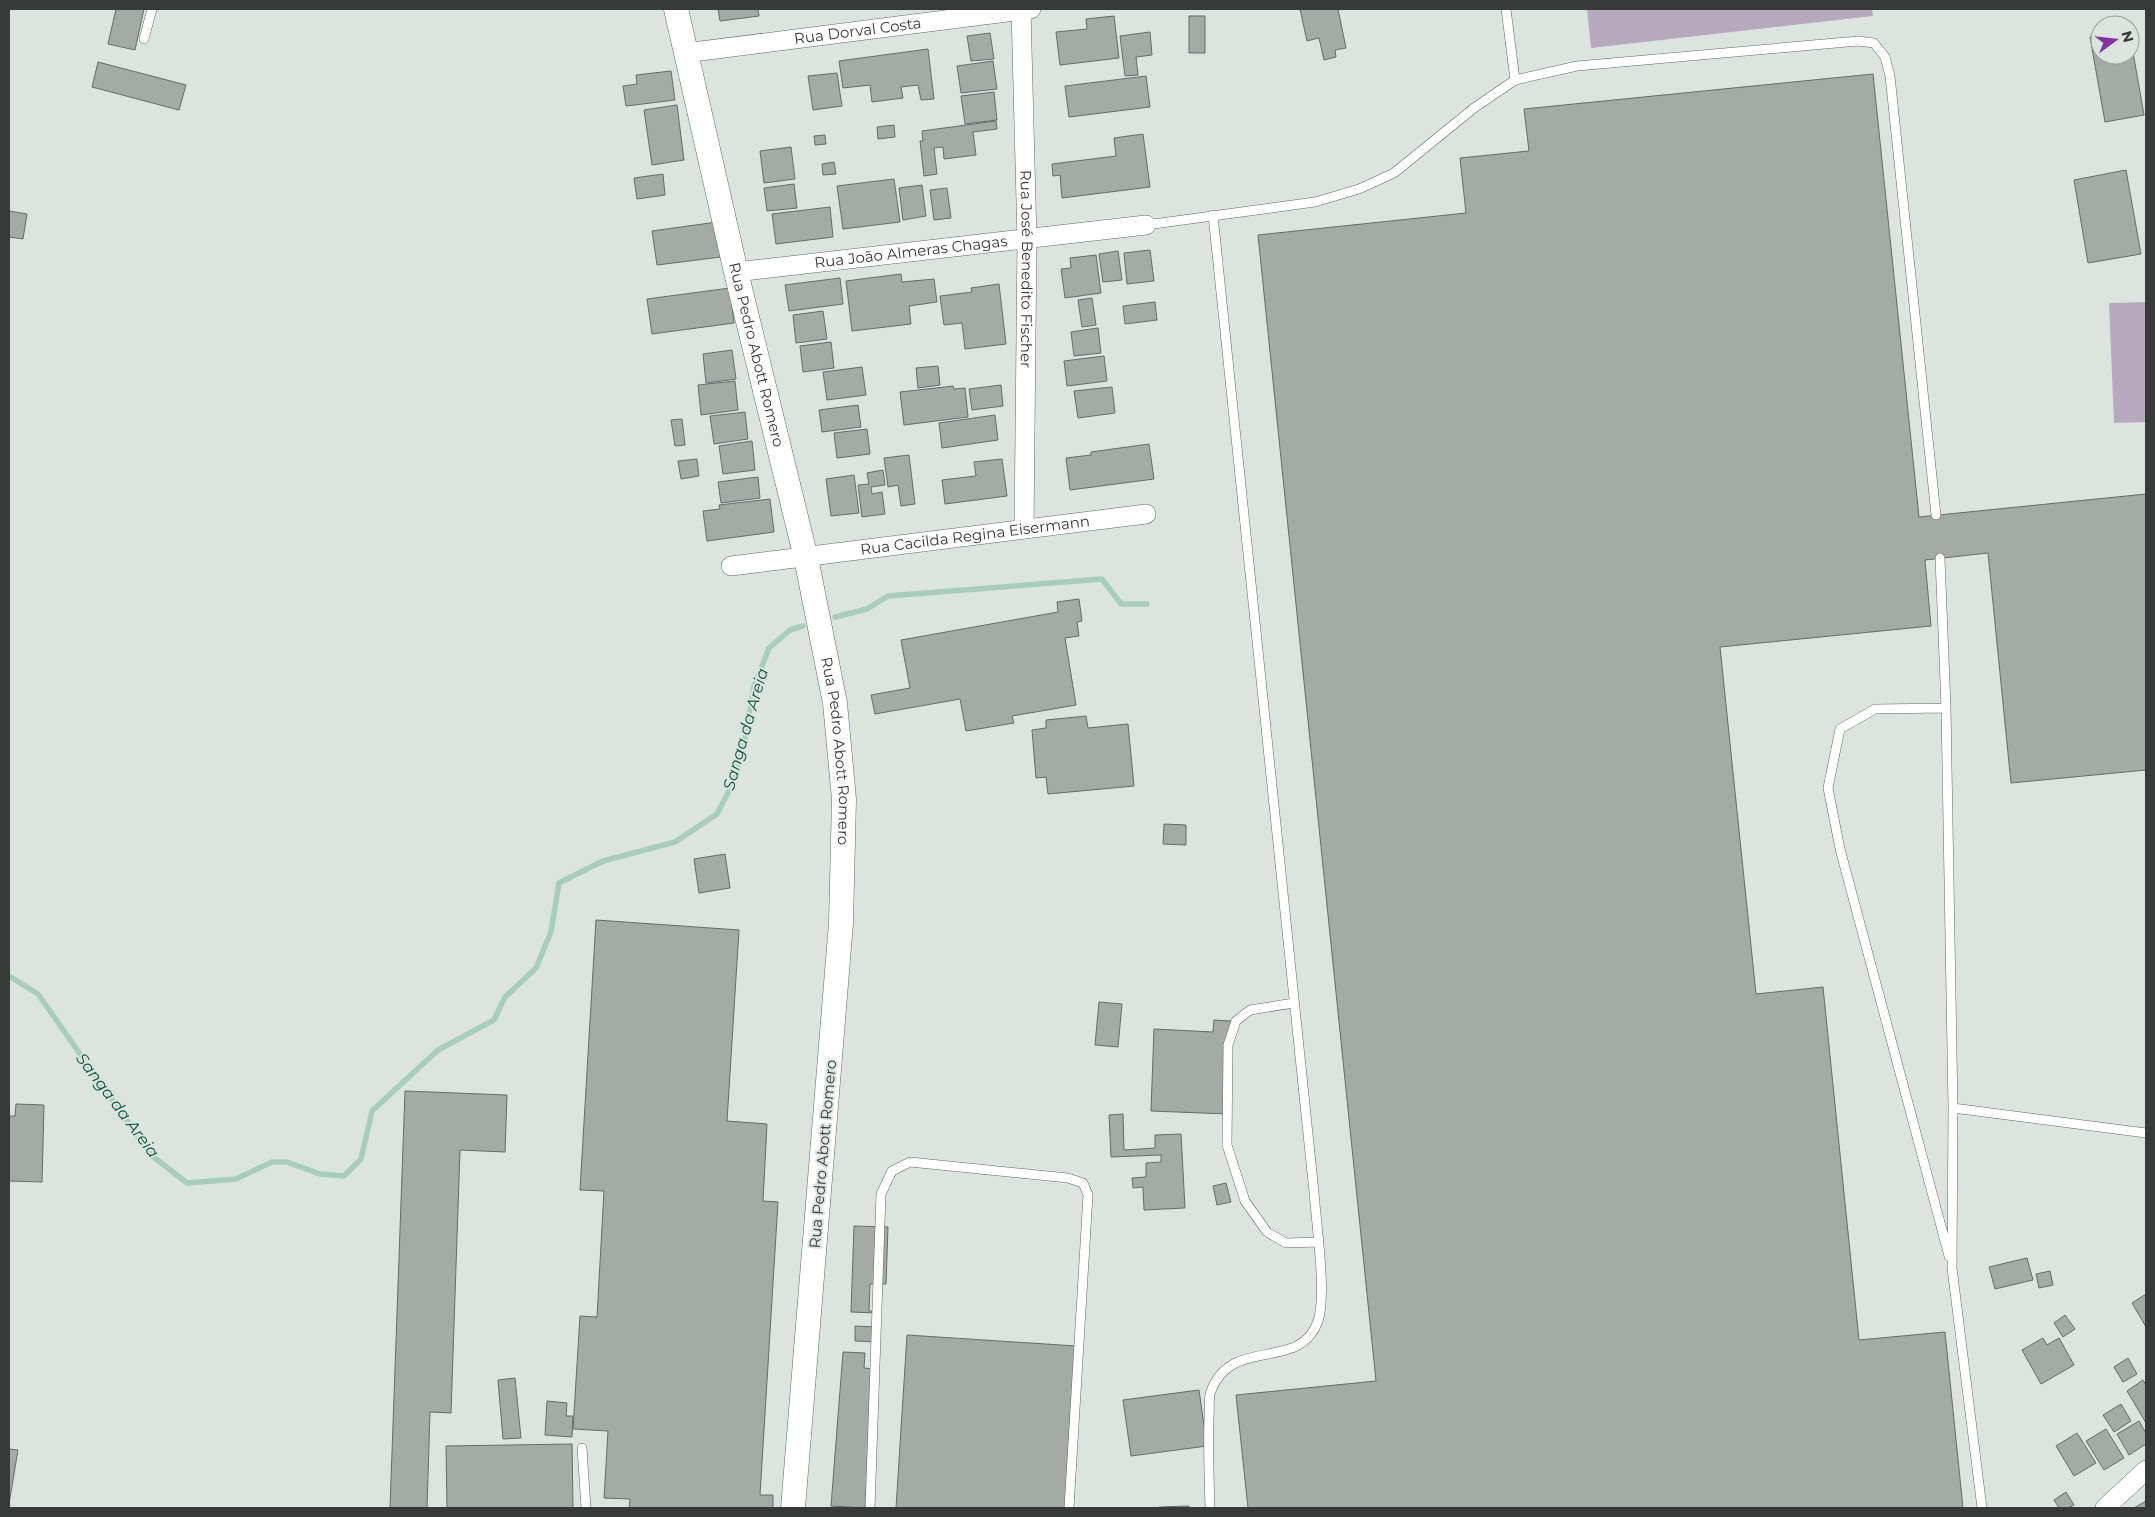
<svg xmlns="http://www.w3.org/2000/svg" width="2155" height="1517" font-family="Montserrat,sans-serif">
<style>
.green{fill:#b8aabe}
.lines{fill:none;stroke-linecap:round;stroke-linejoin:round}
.stream{stroke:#a8cdbd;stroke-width:5.5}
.building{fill:#a3aba7;stroke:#646b68}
.service-casing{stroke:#606764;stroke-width:10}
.minor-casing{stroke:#606764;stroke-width:20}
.tertiary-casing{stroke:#606764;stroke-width:25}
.service{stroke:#fff;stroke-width:9}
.minor{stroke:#fff;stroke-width:19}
.tertiary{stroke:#fff;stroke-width:24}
.labels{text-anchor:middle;stroke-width:4;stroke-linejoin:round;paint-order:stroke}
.street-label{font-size:15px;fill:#373a39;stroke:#dce4e0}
.water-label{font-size:16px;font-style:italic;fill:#07503b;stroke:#dce4e0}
</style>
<rect width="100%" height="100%" fill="#dce4e0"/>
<path class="green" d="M1587,9h285l1,7 -282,32z
M2146,302v120l-32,1 -5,-120z"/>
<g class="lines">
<path class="stream" d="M835,617l32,-8 21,-13 214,-17 19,25h26
M9,976l29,18 113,161 36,28 49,-4 36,-17h15l33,12 24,2 17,-17 11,-48 66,-61 56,-30 11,-23 31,-29 15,-36 8,-49 44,-22 72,-19 42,-28 16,-31 11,-39 10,-58 15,-38 21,-18 13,-4"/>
</g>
<path class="building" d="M116,9h28l-9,41 -27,-6z
M718,9h40l1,7 -39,5z
M1300,9h38l8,39 -11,2 1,7 -12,3 -5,-22 -12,3z
M1114,16l5,42 -59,7 -4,-33 31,-3 -1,-10z
M1189,16h16v37h-16z
M1150,32l2,23 -16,2 2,18 -13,1 -5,-40z
M990,33l4,26 -23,2 -4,-25z
M2100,35v20h30v-20l14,80 -39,7 -15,-85z
M928,49l6,50 -13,1 -3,-15 -17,2 2,11 -31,4 -2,-17 -27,3 -4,-27z
M993,61l4,28 -36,4 -4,-27z
M98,62l88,23 -7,25 -87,-23z
M671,71l4,29 -49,6 -3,-20 14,-2 -1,-9z
M837,73l5,33 -29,4 -5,-34z
M1873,74l46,443 227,-23v276l-135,13 -23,-230 -63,7 6,66 -211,21 36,347 67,-7 36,353 86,-8 18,176h-715l-12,-113 140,-14 -118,-1146 208,-22 -6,-55 69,-7 -5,-42z
M1146,76l4,31 -81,10 -4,-31z
M994,92l3,28 -32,4 -4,-28z
M677,105l7,55 -32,5 -8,-55z
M996,121l1,8 -24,3 3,23 -32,4 -1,-12 -9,1 3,26 -13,2 -4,-35h3l-1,-10z
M894,125l1,12 -17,2 -1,-12z
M1143,134l7,53 -88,11 -2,-23 -7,1 -1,-12 64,-8 -2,-18z
M825,135l1,9 -11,1 -1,-9z
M791,147l4,32 -31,4 -4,-32z
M834,162l2,12 -13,1 -1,-11z
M2126,170l15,84 -53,9 -14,-83z
M663,174l2,21 -28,4 -3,-21z
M894,179l6,43 -57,7 -6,-43z
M794,184l3,24 -30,3 -3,-23z
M922,185l4,31 -23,4 -4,-32z
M947,188l4,30 -17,2 -4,-30z
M830,207l3,30 -57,7 -4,-30z
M9,211l18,3 -4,25 -14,-2z
M717,222l4,35 -64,8 -5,-34z
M1150,250l4,31 -27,3 -3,-31z
M1118,251l4,29 -19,2 -4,-28z
M1096,255l5,38 -36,5 -4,-29 10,-1 -1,-10z
M901,274l1,8 32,-3 3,23 -28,4 2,18 -59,7 -6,-50z
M840,278l3,26 -54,7 -4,-26z
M999,284l7,60 -41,5 -3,-26 -18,2 -4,-29 32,-4 -1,-4z
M730,288l4,35 -82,11 -5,-35z
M1092,298l4,27 -14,2 -4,-27z
M1155,302l2,18 -32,4 -2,-18z
M823,311l4,28 -31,4 -3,-28z
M1098,328l3,25 -27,3 -3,-24z
M831,342l3,26 -31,4 -3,-26z
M732,350l4,29 -30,4 -3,-29z
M1104,356l3,25 -40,5 -3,-25z
M938,366l2,19 -22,3 -2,-20z
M862,367l4,28 -39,5 -4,-28z
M735,381l3,29 -37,5 -3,-30z
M1001,385l2,21 -31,4 -3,-21z
M953,386l1,3 11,-1 3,29 -64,8 -4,-33z
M1112,387l3,26 -37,5 -4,-27z
M858,405l3,22 -39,5 -3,-22z
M745,412l3,27 -34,5 -4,-28z
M995,415l3,25 -56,8 -3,-25z
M682,419l3,26 -10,1 -4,-26z
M867,429l3,25 -33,4 -3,-25z
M752,441l3,29 -32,4 -4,-28z
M1149,444l5,35 -84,11 -4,-32 25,-3v-3z
M909,455l6,49 -14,2 -3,-21 -10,2 -4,-29z
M697,459l2,17 -18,3 -3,-18z
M1002,459l5,37 -62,8 -3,-24 34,-4 -2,-14z
M883,470l2,15 -14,2 1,7 10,-2 3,22 -23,3 -4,-32 11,-1 -2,-11z
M854,475l5,38 -28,3 -5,-37z
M758,477l2,21 -39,5 -3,-21z
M770,499l4,33 -67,9 -4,-30 17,-2 -1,-4z
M1079,599l3,22 -5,1 2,14 -14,2 11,67 -64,11 2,7 -48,8 -6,-32 -85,15 -4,-19 39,-7 -9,-48 157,-28 -1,-10z
M1086,716l2,12 40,-4 6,62 -86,8 -2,-17 -10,1 -4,-48 14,-2v-8z
M1164,824l22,1v20l-23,-1z
M725,854l5,34 -31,5 -5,-34z
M596,920l143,10 -12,191 40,3 -4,77 15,1 -18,293h13v13h-144l1,-9 -26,-1 4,-67 -35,-2 7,-113 17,1 7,-126 -24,-1z
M1099,1002l23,2 -4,43 -23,-2z
M1214,1020l17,1 -4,93 -76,-3 3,-82 59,3z
M405,1091l102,4 -2,57 -45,-2 -9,263 -21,-1 -3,96h-37z
M16,1104l28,1 -2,77 -33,-1v-65h6z
M1123,1114l1,36 31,-2v-13l26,-1 4,74 -41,2 -1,-23 -10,1 -1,-10 14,-1v-14l15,-1v-7l-50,2 -2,-42z
M1226,1183l5,19 -14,3 -4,-19z
M854,1226l34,1 -2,57h-16l-1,27h10l-1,31 -23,-1v-15l21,1 1,-14 -26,-1z
M2027,1258l6,22 -38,9 -6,-22z
M2050,1271l3,14 -14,3 -3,-14z
M2146,1294v33l-14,-24z
M2065,1315l10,14 -12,8 -9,-14z
M907,1335l169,11 -10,162h-170z
M2043,1338l4,7 12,-7 15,27 -33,19 -19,-34z
M843,1352l22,1 -1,15 12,1 -11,139 -34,-2z
M2128,1358l9,16 -14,8 -9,-15z
M515,1378l6,60 -18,1 -5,-59z
M2143,1380l3,5v38l-19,-32z
M1199,1390l8,56 -76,10 -8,-56z
M547,1401l20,2 -1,13h7l-1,21 -27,-2z
M2121,1404l10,17 -17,11 -11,-17z
M2139,1421l7,12v11l-17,11 -12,-21z
M2106,1429l18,29 -20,12 -18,-29z
M2077,1433l19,30 -22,13 -18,-30z
M572,1444l1,64h-126l-1,-62z
M9,1449l9,1 -9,54z
M2066,1492l8,13 -6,3h-9l-5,-8z
M2146,1501v7h-12z
M1189,1506v2h-30v-1z"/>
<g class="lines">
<defs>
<path id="service" d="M1506,9l9,71
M144,39l8,-30
M1146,225l169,-23 44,-13 35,-16 80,-65 41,-28 62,-14 281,-25 16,2 11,14 5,19 46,439
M1940,558l6,150 7,400 -1,160 30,240
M1946,708l-71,1 -35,20 -12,59 12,61 109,407
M1294,1003l-44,7 -14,11 -8,24 -1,100 18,56 22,31 19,11 32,-1
M1953,1108l193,25
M582,1448l4,60
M870,1508l11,-314 11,-23 18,-9 158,16 15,5 5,12 -19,313
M1210,1508c-1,-30 -2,-61 -1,-91 1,-8 -1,-19 2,-26 21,-56 89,-18 107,-70 9,-26 -2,-99 -4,-129l-101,-977"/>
<g id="minor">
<path id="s1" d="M1021,9l6,231 -3,289"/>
<path id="s2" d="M685,53l346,-44"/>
<path id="s3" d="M736,272l410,-47"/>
<path id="s4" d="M731,566l415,-52"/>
<path d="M2105,1508l41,-38"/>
</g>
<g id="tertiary">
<path id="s5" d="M676,9l60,263 70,286 29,145 9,96 -3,124 -48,585"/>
</g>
</defs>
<use href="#service" class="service-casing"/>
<use href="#minor" class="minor-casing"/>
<use href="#tertiary" class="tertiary-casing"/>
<use href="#service" class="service"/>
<use href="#minor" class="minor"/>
<use href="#tertiary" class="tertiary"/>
</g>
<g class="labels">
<g class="street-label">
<text dy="5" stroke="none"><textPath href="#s2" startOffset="174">Rua Dorval Costa</textPath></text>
<text dy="5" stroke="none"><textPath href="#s3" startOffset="176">Rua João Almeras Chagas</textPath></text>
<text dy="5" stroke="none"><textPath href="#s1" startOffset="260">Rua José Benedito Fischer</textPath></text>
<text dy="5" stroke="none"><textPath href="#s5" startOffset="355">Rua Pedro Abott Romero</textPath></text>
<text dy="5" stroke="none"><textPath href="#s4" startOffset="246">Rua Cacilda Regina Eisermann</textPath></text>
<text dy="5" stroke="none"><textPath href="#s5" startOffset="760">Rua Pedro Abott Romero</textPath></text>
<text transform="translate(823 1154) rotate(-85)" y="5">Rua Pedro Abott Romero</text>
</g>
<g class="water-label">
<text transform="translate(745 729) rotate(-74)" y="6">Sanga da Areia</text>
<text transform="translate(118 1105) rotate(53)" y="6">Sanga da Areia</text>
</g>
</g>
<rect width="2155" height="1517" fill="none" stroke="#373a39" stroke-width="20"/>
<g transform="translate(2115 40) rotate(75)"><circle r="24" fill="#dce4e0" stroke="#9aa09d"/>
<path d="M0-4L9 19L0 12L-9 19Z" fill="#8231a1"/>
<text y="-8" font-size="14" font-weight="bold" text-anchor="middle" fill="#373a39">N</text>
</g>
</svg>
